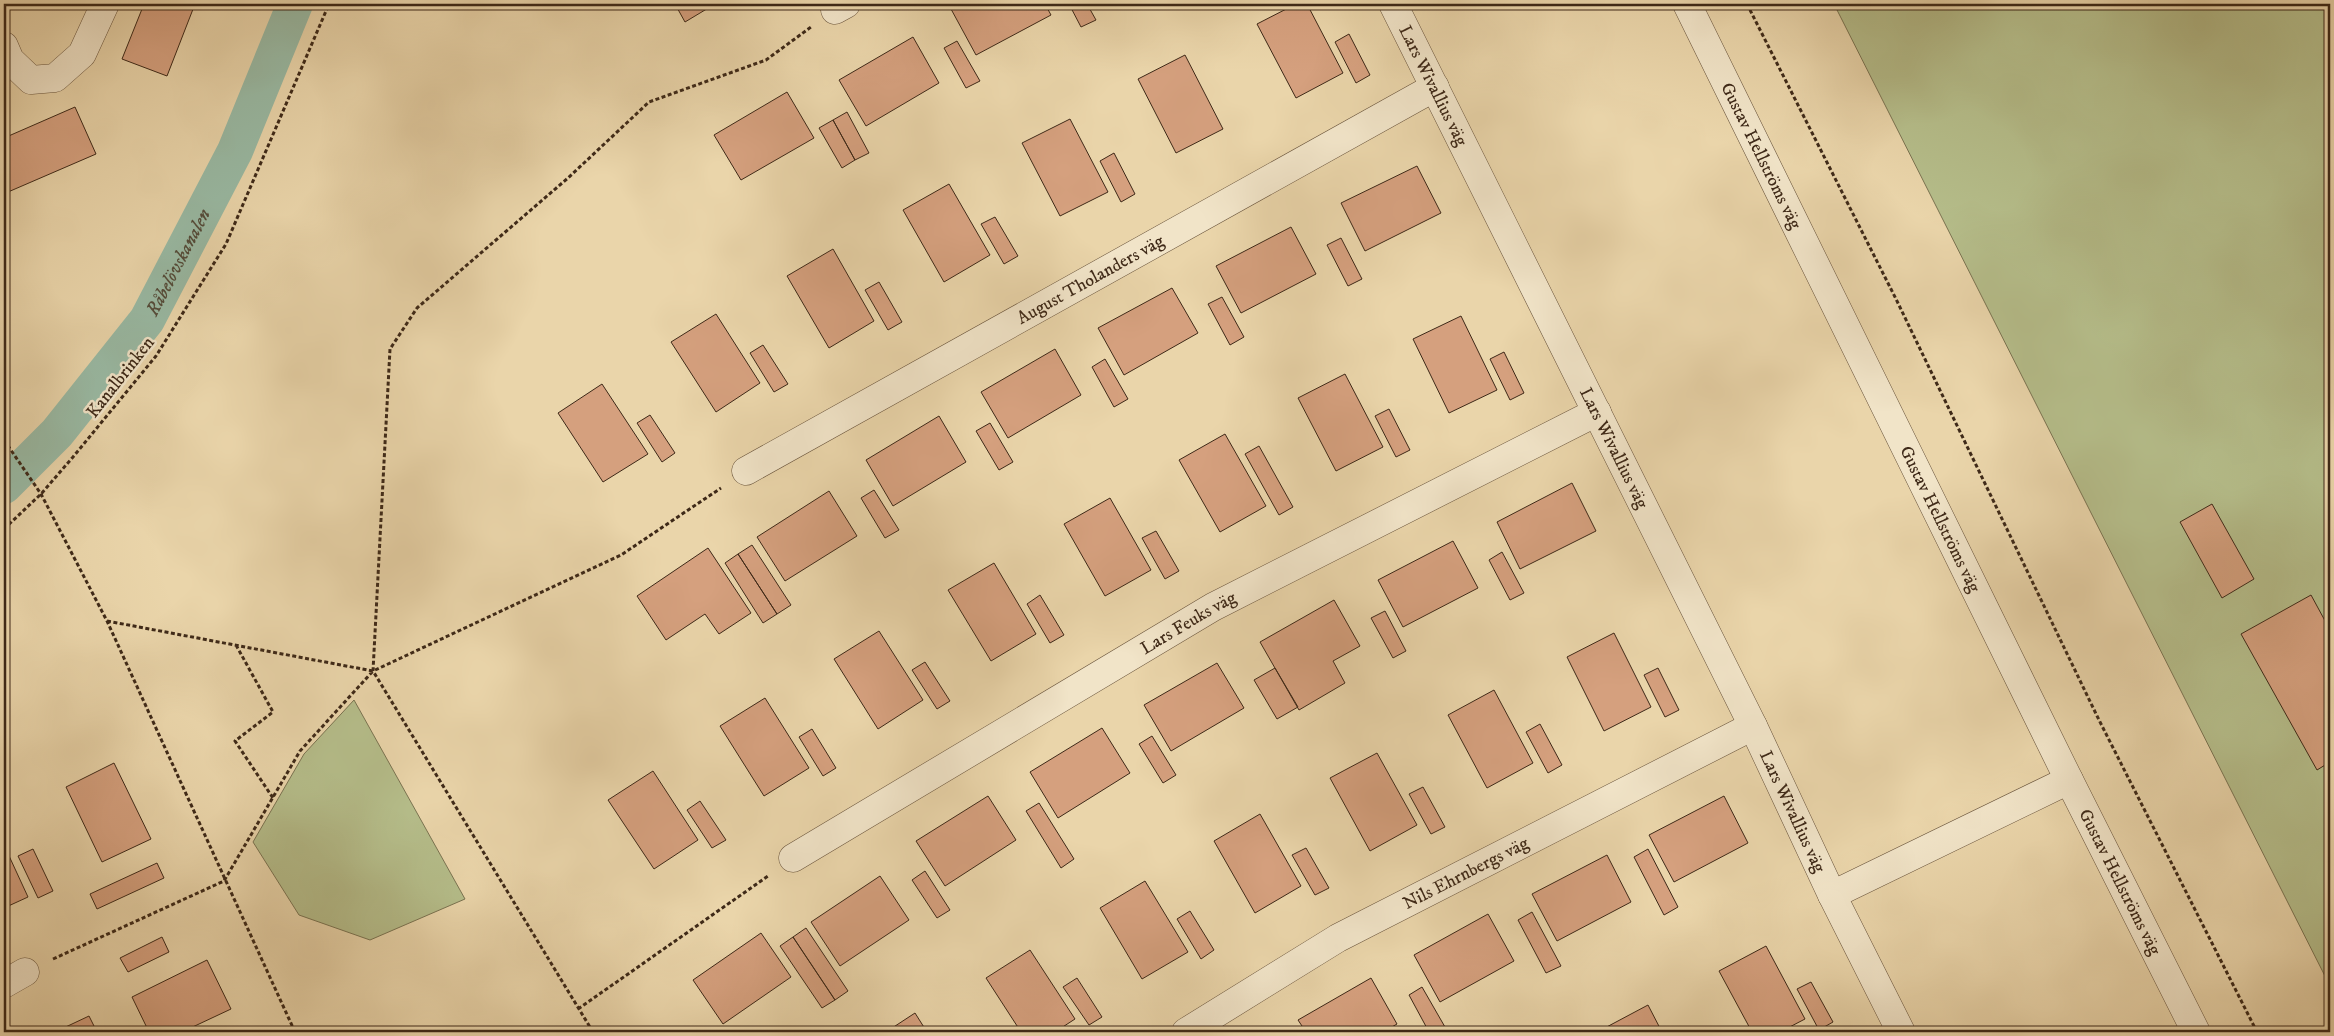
<svg xmlns="http://www.w3.org/2000/svg" width="2334" height="1036" font-family="'IM FELL DW Pica',serif">
<style>
.green{fill:#b5bd8a;stroke:#7a7351}
.lines{fill:none;stroke-linecap:round;stroke-linejoin:round}
.canal{stroke:#99b9a3;stroke-width:36}
.building{fill:#d5a07e;stroke:#3e2918}
.minor-casing{stroke:#69543c;stroke-width:29}
.tertiary-casing{stroke:#69543c;stroke-width:29}
.path{stroke:#3e2918;stroke-width:3;stroke-dasharray:4 2.5;stroke-linecap:butt}
.minor{stroke:#f1e4c8;stroke-width:28}
.tertiary{stroke:#f1e4c8;stroke-width:28}
.labels{text-anchor:middle;stroke-width:5;stroke-linejoin:round;paint-order:stroke}
.street-label{font-size:18px;fill:#3e2918;stroke:#f1e4c8}
.water-label{font-size:19px;font-style:italic;fill:#554d3b;stroke:#f1e4c8}
</style>
<rect width="100%" height="100%" fill="#ead5aa"/>
<filter id="stains"><feTurbulence type="fractalNoise" baseFrequency=".004" numOctaves="4"/><feColorMatrix values="0 0 0 0 .2 0 0 0 0 .09 0 0 0 0 .02 0 0 0 .5 -.17"/></filter>
<radialGradient id="worn" r=".72"><stop offset=".6" stop-color="#630" stop-opacity="0"/><stop offset="1" stop-color="#630" stop-opacity=".3"/></radialGradient>
<path class="green" d="M1834,4h496v982z
M354,700l111,199 -95,41 -71,-25 -46,-73 51,-88z"/>
<g class="lines">
<path class="canal" id="s1" d="M4,486l53,-53 90,-113 88,-169 60,-147"/>
</g>
<path class="building" d="M144,4h51l-28,72 -45,-17z
M675,4h40l-30,18z
M961,4h84l6,11 -75,40 -25,-46z
M1069,4h18l9,16 -15,7z
M1296,4h11l36,69 -47,25 -39,-74z
M1349,34l21,41 -14,8 -21,-41z
M913,37l26,46 -73,43 -27,-46z
M957,41l23,40 -14,7 -22,-40z
M1185,55l38,74 -47,24 -38,-74z
M787,92l27,46 -73,42 -27,-45z
M75,107l21,47 -88,38 -4,-10v-44z
M847,112l22,41 -14,7 -22,-40z
M1070,119l38,73 -48,24 -38,-73z
M833,120l22,40 -13,8 -23,-40z
M1114,153l21,41 -14,8 -21,-41z
M1417,166l24,47 -76,38 -24,-48z
M949,184l41,71 -46,27 -41,-72z
M995,217l23,39 -14,8 -23,-40z
M1291,227l25,47 -75,39 -25,-47z
M1341,238l21,41 -14,7 -21,-41z
M833,249l41,72 -45,27 -42,-72z
M879,282l23,40 -14,8 -23,-40z
M1172,288l26,45 -74,42 -26,-47z
M1222,297l22,40 -14,8 -22,-41z
M716,314l44,69 -44,29 -45,-70z
M1461,316l36,74 -48,23 -36,-74z
M763,345l25,39 -14,8 -24,-39z
M1055,349l26,46 -73,43 -27,-46z
M1504,352l20,41 -14,7 -20,-41z
M1105,359l23,40 -14,8 -22,-40z
M1345,374l38,73 -47,24 -38,-73z
M602,384l46,70 -45,28 -45,-69z
M1389,409l21,41 -14,7 -21,-41z
M650,415l25,38 -13,9 -25,-39z
M939,416l27,46 -73,44 -27,-46z
M990,423l23,39 -14,8 -23,-39z
M1225,434l41,72 -46,26 -41,-72z
M1259,446l34,61 -14,8 -34,-61z
M1572,483l24,48 -76,38 -23,-47z
M874,490l25,40 -14,8 -24,-40z
M829,491l28,45 -72,45 -28,-44z
M1110,498l41,72 -46,26 -41,-72z
M2212,504l42,75 -32,19 -42,-76z
M1156,531l23,40 -14,8 -23,-41z
M1453,541l25,47 -75,39 -25,-47z
M752,545l39,60 -14,9 -39,-60z
M708,548l43,65 -32,21 -14,-20 -39,26 -29,-44z
M1502,552l22,41 -14,7 -21,-40z
M738,554l39,60 -14,9 -38,-60z
M994,563l42,71 -45,27 -43,-71z
M1040,595l24,40 -14,8 -23,-39z
M2311,595l19,35v132l-13,8 -76,-136z
M1334,600l26,46 -27,15 12,22 -46,27 -39,-68z
M1385,611l21,40 -13,7 -22,-40z
M879,631l44,69 -45,29 -44,-70z
M1614,633l37,74 -47,24 -37,-74z
M925,662l25,39 -13,8 -25,-39z
M1217,663l27,45 -73,43 -27,-46z
M1275,668l23,39 -21,12 -23,-39z
M1658,668l21,42 -14,7 -21,-42z
M1494,690l39,73 -46,25 -39,-73z
M765,698l44,70 -45,28 -44,-70z
M1540,724l22,41 -14,8 -22,-41z
M1102,728l28,45 -72,45 -28,-46z
M812,729l24,39 -13,8 -24,-39z
M1152,736l24,39 -13,8 -24,-39z
M1377,753l40,72 -47,26 -40,-73z
M114,763l37,76 -49,23 -36,-75z
M653,771l45,69 -44,29 -46,-69z
M1423,787l22,40 -14,7 -22,-40z
M988,796l28,44 -71,46 -29,-45z
M1724,796l24,47 -74,39 -25,-47z
M700,801l26,39 -14,8 -25,-38z
M1039,803l35,56 -13,9 -35,-57z
M1260,814l41,72 -46,27 -41,-72z
M4,845l24,52 -24,11z
M1306,848l23,40 -14,7 -23,-40z
M33,849l20,42 -15,7 -20,-42z
M1648,849l30,58 -14,8 -30,-58z
M1607,855l24,47 -74,39 -25,-47z
M157,863l7,15 -67,31 -7,-15z
M925,871l25,39 -13,8 -25,-38z
M880,876l29,44 -69,46 -29,-44z
M1145,881l43,71 -46,27 -42,-71z
M1190,911l24,39 -13,9 -24,-40z
M1532,912l29,54 -15,7 -28,-53z
M1488,914l26,47 -74,41 -26,-47z
M806,928l42,63 -13,9 -42,-63z
M761,933l30,44 -68,47 -30,-44z
M162,937l7,15 -41,20 -8,-14z
M793,937l42,63 -13,8 -42,-62z
M1766,946l39,73 -25,13h-28l-33,-61z
M1030,950l45,69 -20,13h-34l-35,-54z
M207,960l24,49 -49,23h-33l-17,-35z
M1077,978l25,39 -13,8 -26,-38z
M1371,978l26,46 -14,8h-77l-8,-12z
M1811,982l22,40 -14,8 -22,-41z
M1422,987l23,40 -10,5h-6l-20,-37z
M1648,1005l14,27h-60l-1,-2z
M915,1013l12,19h-41z
M89,1016l8,16h-42z"/>
<g class="lines">
<defs>
<g id="minor">
<path id="s2" d="M1393,4l360,722 79,169"/>
<path d="M835,10l11,-6"/>
<path d="M4,46l6,14 21,20 24,-2 27,-24 23,-50"/>
<path id="s3" d="M746,471l689,-384"/>
<path id="s4" d="M793,858l420,-251 384,-195"/>
<path d="M4,984l21,-12"/>
<path id="s5" d="M1186,1032l152,-94 415,-212"/>
<path d="M1901,1032l-69,-137 237,-115"/>
</g>
<g id="tertiary">
<path id="s6" d="M1687,4l382,776 127,252"/>
</g>
</defs>
<use href="#minor" class="minor-casing"/>
<use href="#tertiary" class="tertiary-casing"/>
<path class="path" d="M1747,4l149,295 203,421 158,312
M4,440l37,54 66,127 188,411
M4,529l37,-35 32,-37 83,-101 70,-112 103,-240
M107,621l266,50 248,-116 100,-67
M236,645l37,67 -38,29 38,57
M53,959l171,-78 76,-130 73,-80
M578,1009l190,-133
M593,1032l-220,-361 17,-322 27,-41 151,-130 81,-76 117,-42 45,-33"/>
<use href="#minor" class="minor"/>
<use href="#tertiary" class="tertiary"/>
</g>
<g class="labels">
<g class="street-label">
<text dy="6" stroke="none"><textPath href="#s2" startOffset="91">Lars Wivallius väg</textPath></text>
<text dy="6" stroke="none"><textPath href="#s6" startOffset="169">Gustav Hellströms väg</textPath></text>
<text dy="6" stroke="none"><textPath href="#s3" startOffset="394">August Tholanders väg</textPath></text>
<text transform="translate(120 377) rotate(-52)" y="6">Kanalbrinken</text>
<text dy="6" stroke="none"><textPath href="#s2" startOffset="496">Lars Wivallius väg</textPath></text>
<text dy="6" stroke="none"><textPath href="#s6" startOffset="574">Gustav Hellströms väg</textPath></text>
<text dy="6" stroke="none"><textPath href="#s4" startOffset="460">Lars Feuks väg</textPath></text>
<text dy="6" stroke="none"><textPath href="#s2" startOffset="901">Lars Wivallius väg</textPath></text>
<text dy="6" stroke="none"><textPath href="#s5" startOffset="322">Nils Ehrnbergs väg</textPath></text>
<text dy="6" stroke="none"><textPath href="#s6" startOffset="979">Gustav Hellströms väg</textPath></text>
</g>
<g class="water-label">
<text dy="7" stroke="none"><textPath href="#s1" startOffset="285">Råbelövskanalen</textPath></text>
</g>
</g>
<rect width="2334" height="1036" fill="none" stroke="#ead5aa" stroke-width="20"/>
<rect x="5" y="5" width="2324" height="1026" fill="none" stroke="#3e2918" stroke-width="2.5"/>
<rect x="10" y="10" width="2314" height="1016" fill="none" stroke="#3e2918"/>
<rect width="100%" height="100%" filter="url(#stains)"/>
<rect width="100%" height="100%" fill="url(#worn)"/>
</svg>
